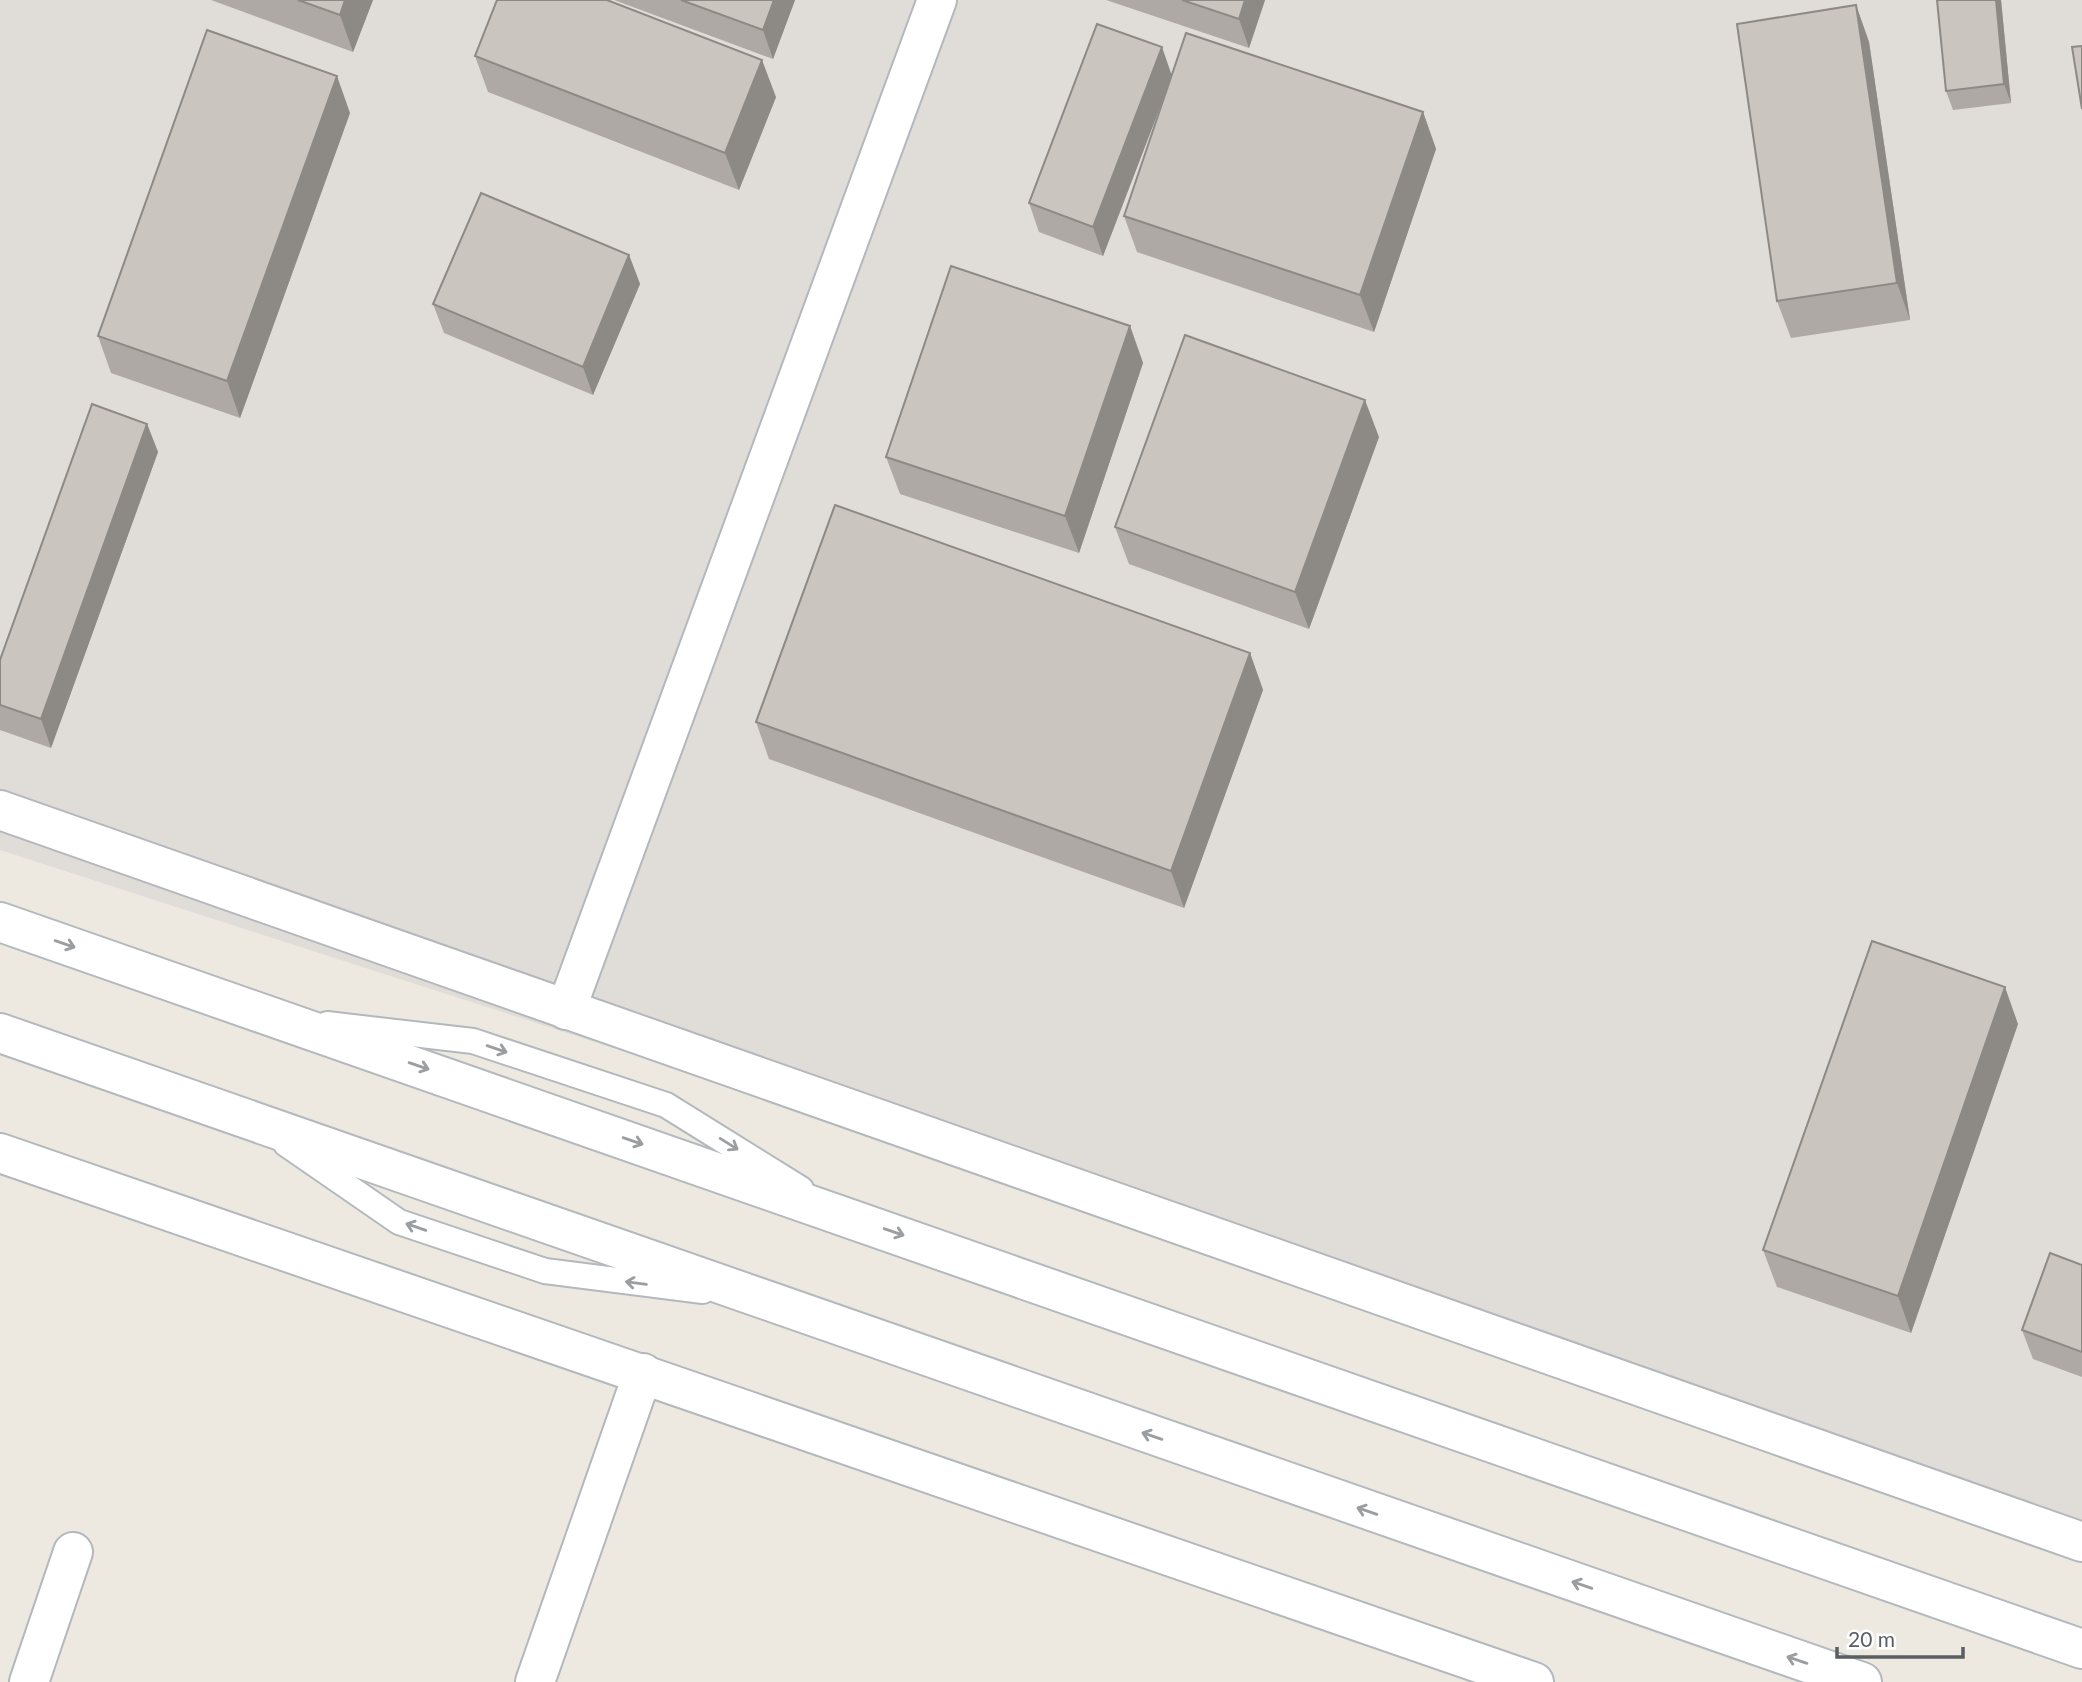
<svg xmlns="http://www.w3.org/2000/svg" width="2082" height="1682" font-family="Lato,sans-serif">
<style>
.industrial{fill:#e0dcd8}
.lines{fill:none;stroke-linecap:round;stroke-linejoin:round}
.lane-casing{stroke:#b3b8bc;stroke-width:28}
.street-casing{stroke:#b3b8bc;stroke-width:42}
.secondary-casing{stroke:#b4b9be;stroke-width:42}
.lane{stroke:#fff;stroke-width:24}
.street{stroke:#fff;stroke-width:38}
.secondary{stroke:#fff;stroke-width:38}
.wall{fill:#aea9a4}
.shaded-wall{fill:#8d8a86}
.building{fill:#cac5bf;stroke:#8d8a86;stroke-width:2}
.oneway{stroke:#9b9ea1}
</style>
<rect width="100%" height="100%" fill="#ede9e0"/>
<path class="industrial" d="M0,0h2082v1522l-2082,-672z"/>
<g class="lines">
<defs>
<path id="lane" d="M327,1024l146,17 193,64 135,84
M286,1144l113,78 146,49 158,20"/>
<path id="street" d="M0,810l2082,732
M566,1010l371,-1010
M0,1153l1534,529
M29,1682l44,-130
M535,1682l108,-309"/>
<path id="secondary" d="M0,922l2082,727
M0,1033l1862,649"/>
</defs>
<use href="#lane" class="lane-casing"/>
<use href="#street" class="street-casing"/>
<use href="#secondary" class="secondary-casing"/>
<use href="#lane" class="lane"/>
<use href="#street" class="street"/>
<use href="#secondary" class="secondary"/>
</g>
<path class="wall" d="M211,0h162l-20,52z
M614,0h181l-22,59z
M1106,0h159l-16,48z
M2001,0l10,103 -58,7 -7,-19z
M1856,5l13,37 41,278 -119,18 -14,-37z
M475,56l301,41 -37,93 -251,-98z
M1172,74l251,38 13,37 -62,183 -237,-80 -13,-36 39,-116 -60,156 -64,-24 -10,-29z
M350,113l-110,305 -129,-45 -13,-37z
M629,255l11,29 -47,111 -149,-62 -11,-29z
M1130,326l13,37 -64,190 -179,-59 -14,-37z
M147,424l11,28 -107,296 -51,-18v-70z
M1379,437l-70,192 -180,-65 -14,-37z
M1250,653l13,37 -79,218 -415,-149 -13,-37z
M2018,1024l-107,309 -134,-46 -14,-37z
M2082,1265v112l-49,-18 -11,-29z"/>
<path class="shaded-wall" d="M345,0h28l-20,52 -13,-37z
M774,0h21l-22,59 -10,-29z
M1245,0h20l-16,48 -10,-29z
M1996,0h5l10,103 -7,-19z
M1856,5l13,37 41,278 -13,-37z
M1162,47l10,29 -69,180 -10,-29z
M762,60l14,37 -37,93 -14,-37z
M337,76l13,37 -110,305 -13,-37z
M1423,112l13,37 -62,183 -14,-37z
M629,255l11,29 -47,111 -10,-28z
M1130,326l13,37 -64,190 -14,-37z
M1365,400l14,37 -70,192 -14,-37z
M147,424l11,28 -107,296 -10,-29z
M1250,653l13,37 -79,218 -13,-37z
M2005,987l13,37 -107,309 -13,-37z"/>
<path class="building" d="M298,0h47l-5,15z
M497,0h110l155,60 -37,93 -250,-97z
M681,0h93l-11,30z
M1182,0h63l-6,19z
M1937,0h59l8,84 -58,7z
M1856,5l41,278 -120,18 -40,-277z
M1097,24l65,23 -69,180 -64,-24z
M207,30l130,46 -110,305 -129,-45z
M1186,33l237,79 -63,183 -236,-79z
M2082,46v63l-10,-62z
M481,193l148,62 -46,112 -150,-63z
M951,266l179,60 -65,190 -179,-59z
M1185,335l180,65 -70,192 -180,-65z
M92,404l55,20 -106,295 -41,-14v-45z
M835,505l415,148 -79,218 -415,-149z
M1872,941l133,46 -107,309 -135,-46z
M2050,1253l32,12v87l-60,-22z"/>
<defs><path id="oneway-shaft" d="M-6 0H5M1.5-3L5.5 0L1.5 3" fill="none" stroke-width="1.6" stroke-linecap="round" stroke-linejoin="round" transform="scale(1.75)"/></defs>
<g class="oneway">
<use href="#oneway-shaft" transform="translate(65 944) rotate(19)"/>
<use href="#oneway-shaft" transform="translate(497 1049) rotate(19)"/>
<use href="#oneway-shaft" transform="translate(419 1066) rotate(19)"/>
<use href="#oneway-shaft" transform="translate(633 1141) rotate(19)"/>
<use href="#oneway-shaft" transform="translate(729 1144) rotate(32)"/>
<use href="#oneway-shaft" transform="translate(416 1227) rotate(-161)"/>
<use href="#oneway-shaft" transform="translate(894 1232) rotate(19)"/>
<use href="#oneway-shaft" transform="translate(636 1283) rotate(-173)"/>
<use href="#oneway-shaft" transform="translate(1152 1436) rotate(-161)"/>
<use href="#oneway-shaft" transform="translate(1367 1511) rotate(-161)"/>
<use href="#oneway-shaft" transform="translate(1582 1585) rotate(-161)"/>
<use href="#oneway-shaft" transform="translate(1797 1660) rotate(-161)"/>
</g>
<path d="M1837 1647v10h126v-10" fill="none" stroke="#595e62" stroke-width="3.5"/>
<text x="1848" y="1647" font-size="21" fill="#595e62" stroke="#ffffff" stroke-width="5" paint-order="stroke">20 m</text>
</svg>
